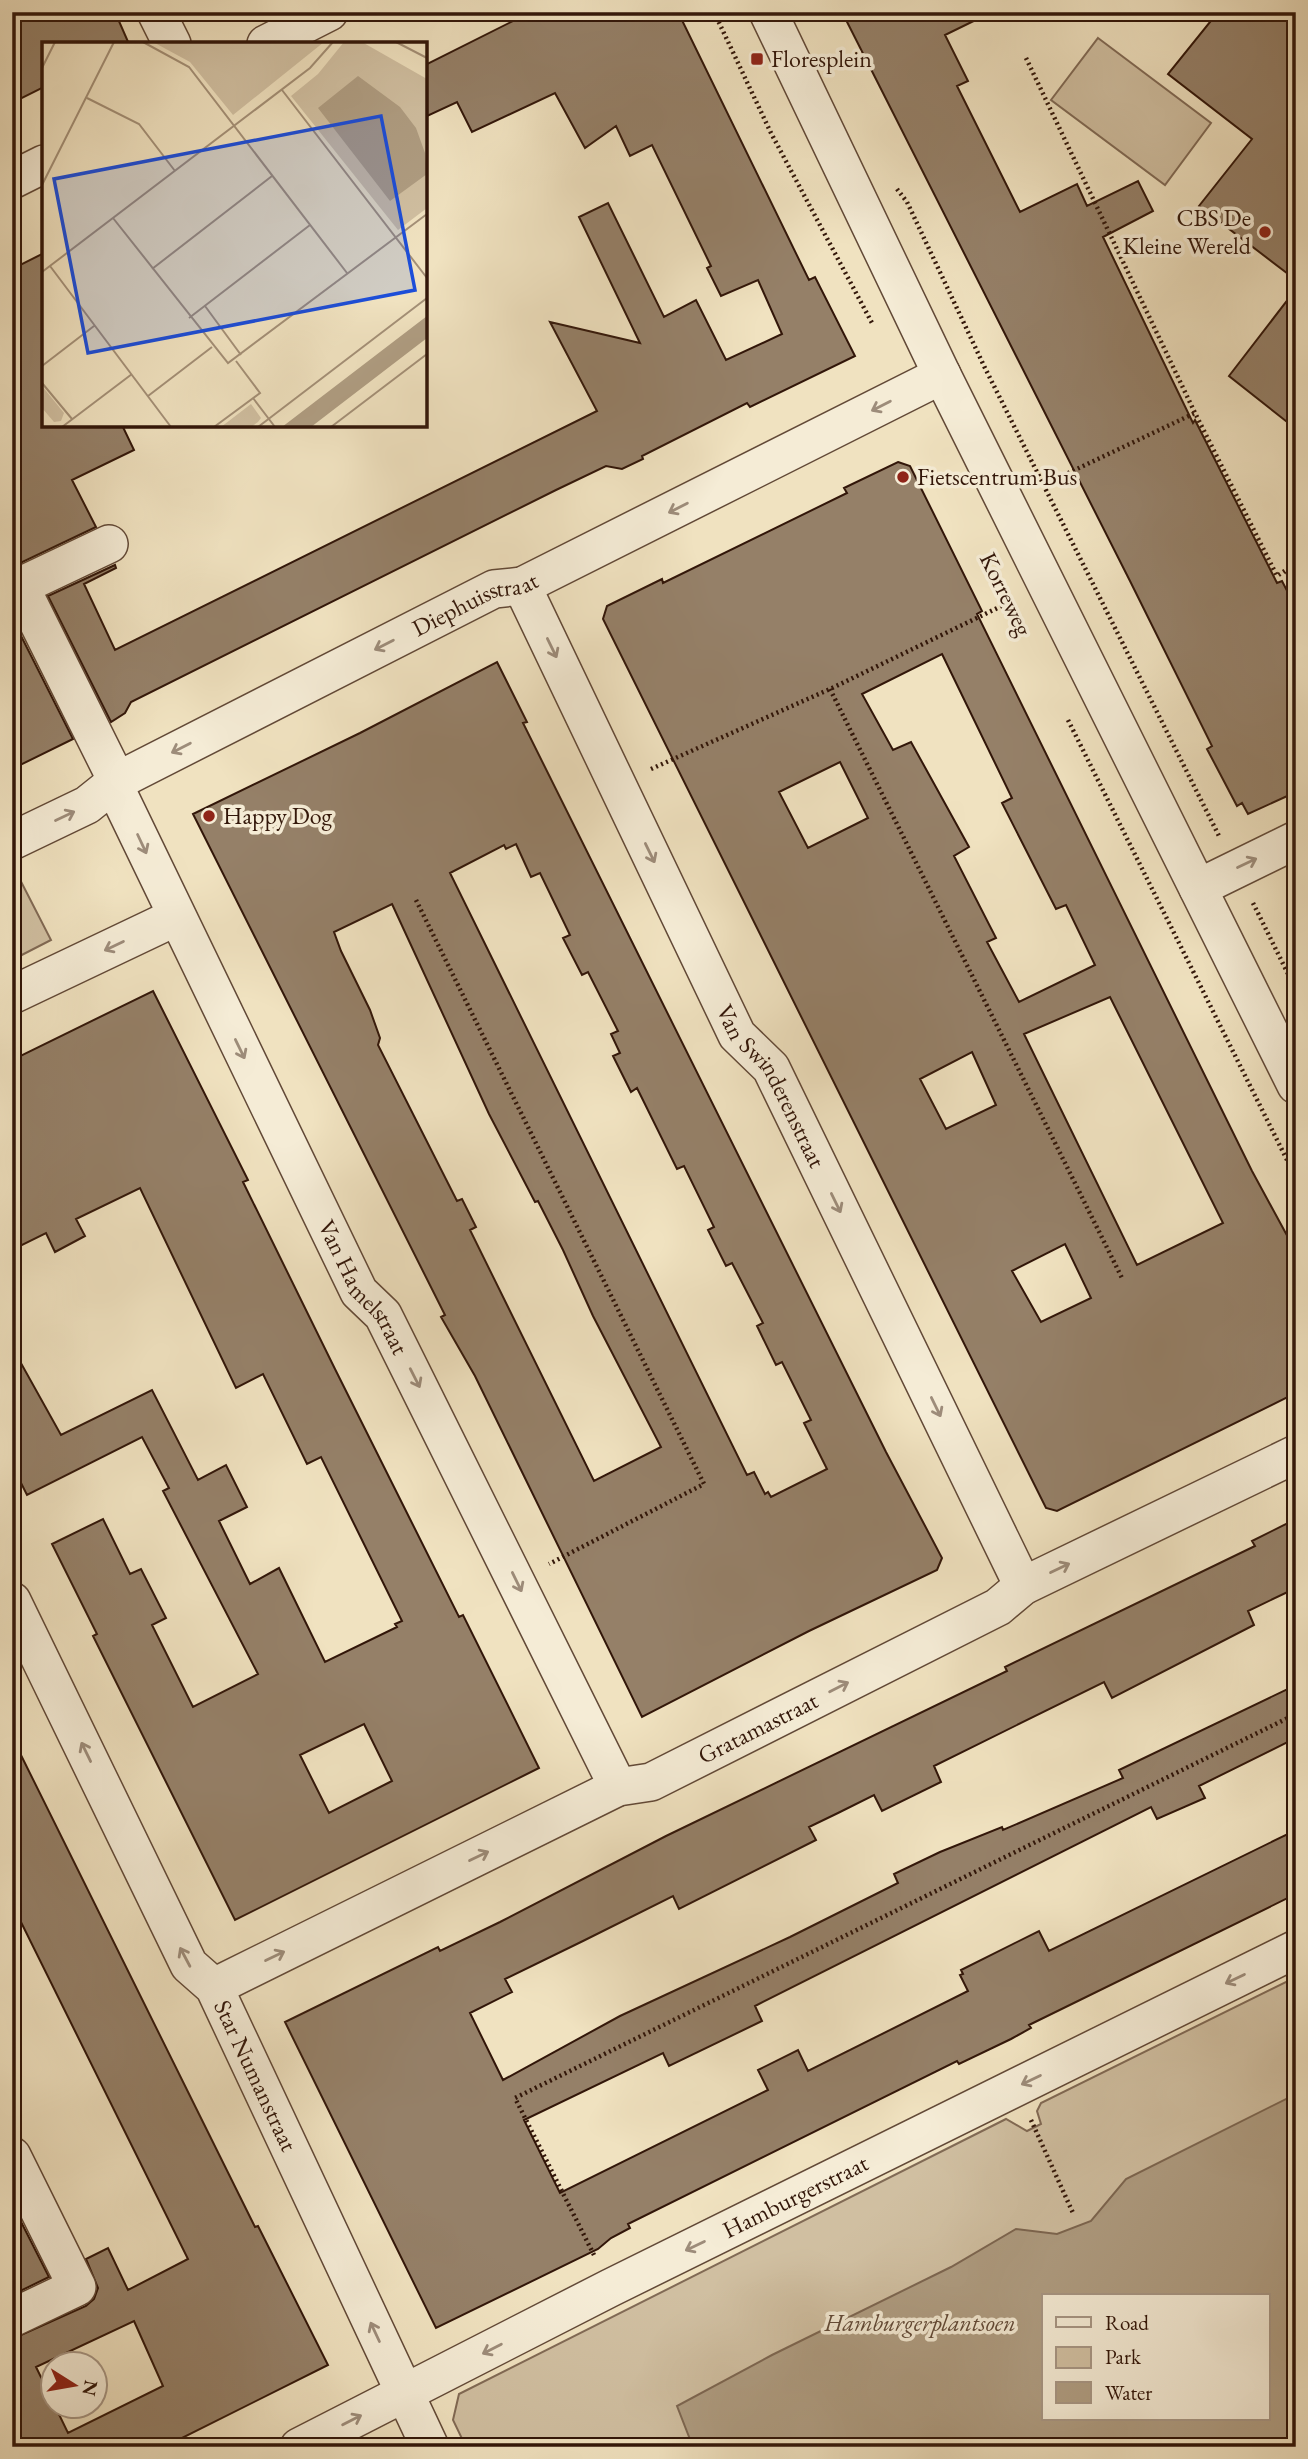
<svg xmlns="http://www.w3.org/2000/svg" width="1308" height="2459" font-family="'EB Garamond',serif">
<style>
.green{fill:#d0bfa1;stroke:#816a55;stroke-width:2;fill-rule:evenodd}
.water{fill:#af9d82;stroke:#7d6752;stroke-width:2;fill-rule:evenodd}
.building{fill:#958068;stroke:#321609;stroke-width:2;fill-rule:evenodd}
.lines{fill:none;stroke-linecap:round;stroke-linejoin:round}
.minor-casing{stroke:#624937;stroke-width:40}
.path{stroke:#321609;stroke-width:4.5;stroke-dasharray:2 3.5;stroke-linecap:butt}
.minor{stroke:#f5ecd6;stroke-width:37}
.oneway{stroke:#9d8c7a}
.poi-dot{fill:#8f2418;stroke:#f5ecd6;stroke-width:2.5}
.labels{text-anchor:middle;stroke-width:7;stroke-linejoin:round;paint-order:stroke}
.poi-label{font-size:24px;fill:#321609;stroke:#f5ecd6;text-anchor:start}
.street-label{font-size:24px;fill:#321609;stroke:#f5ecd6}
.park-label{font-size:24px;font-style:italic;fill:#614937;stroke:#f5ecd6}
.inset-road{fill:none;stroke:#a49077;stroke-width:2}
.view{fill:#1d4ed8;fill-opacity:0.15;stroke:#1d4ed8;stroke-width:3.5}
.inset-edge{fill:none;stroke:#321609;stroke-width:3.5}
</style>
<rect width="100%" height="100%" fill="#f0e2c0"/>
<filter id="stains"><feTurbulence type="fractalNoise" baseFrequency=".00286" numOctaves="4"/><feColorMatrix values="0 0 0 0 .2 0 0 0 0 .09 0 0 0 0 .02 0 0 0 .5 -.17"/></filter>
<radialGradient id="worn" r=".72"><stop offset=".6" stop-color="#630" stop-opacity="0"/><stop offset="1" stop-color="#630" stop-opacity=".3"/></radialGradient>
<path class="green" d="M1098,38l113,85 -46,62 -114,-85z
M12,864l39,76 -39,20z
M1296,1977v470h-830l-13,-27 6,-26 547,-275 21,12 14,-7 -4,-13 4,-8zM1044,2296h224v123h-224z"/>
<path class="water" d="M1296,2094v353h-603l-16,-41 95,-51 179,-88 65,-38 41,5 34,-13 35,-42zM1044,2296h224v123h-224z"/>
<path class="building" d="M12,12h103l14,32h-85v43l-32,16z
M531,12h147l131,268 6,-3 40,79 -105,51 -3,-4 -105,53 1,3 -21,10 -16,-3 -50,24 -425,212 -6,11 -14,9 -63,-126 67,-31 1,3 -32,16 31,66 482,-239 -47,-89 90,21 -61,-126 29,-14 56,114 32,-17 30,60 56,-26 -24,-54 -37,16 -14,-28 4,-2 -59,-121 -22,11 -14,-30 -31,22 -30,-55 -83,39 -15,-30 -32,15v-52z
M842,12h150l-47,23 23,46 -11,5 63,126 57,-28 10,22 51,-25 15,30 -50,26 90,186 2,-3 82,163 5,-2 14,27v184l-48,22 -6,-11 -5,3 -30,-57 5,-3 -82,-165z
M1218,12h78v268l-97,-74 53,-67 -84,-65z
M44,253v172h78l12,25 -62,30 24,47 -84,40v-298z
M1296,289v140l-67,-53z
M898,462l12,4 72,145 -5,3 275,557 44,81v141l-239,118 -11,-3 -443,-889 4,-13 55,-27 1,4 184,-90 -3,-5zM942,654l70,144 -10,5 54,106 10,-4 29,60 -76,37 -32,-60 9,-4 -42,-82 15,-9 -58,-105 -18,8 -31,-56zM840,762l28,56 -60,30 -29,-56zM1110,997l113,226 -86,42 -113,-231zM972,1052l24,53 -50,24 -26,-50zM1065,1244l26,54 -50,24 -29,-51z
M12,618l61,121 -61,30z
M497,662l30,60 -4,1 363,729 56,106 -5,12 -128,61 -167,86 -167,-341 -34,-59 4,-2 -252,-501 167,-81zM516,844l15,33 9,-4 30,62 -7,3 19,37 6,-3 30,59 -7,3 9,19 -7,3 18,36 6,-4 40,81 7,-3 30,61 -6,3 18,36 6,-3 31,60 -6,3 19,39 6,-3 29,58 -7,3 23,46 -56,28 -3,-5 -3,2 -11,-22 -7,3 -297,-602 54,-28 2,4zM392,904l97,210 46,88 3,-1 25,49 30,66 68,131 -67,34 -124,-251 6,-3 -14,-28 -5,2 -79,-156 2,-7 -10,-28 -29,-59 -7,-19z
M153,991l95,189 -5,2 92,187 124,248 4,-2 76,153 -304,152 -142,-284 4,-2 -45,-90 51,-25 27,55 11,-5 25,49 -14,7 41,82 65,-33 -95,-183 6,-3 -27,-51 -115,58 -15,-30v-118l49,88 91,-45 46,90 28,-15 21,42 -28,14 31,63 29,-16 46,94 72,-35 -2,-3 7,-3 -81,-164 -14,7 -44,-90 -27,14 -96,-200 -64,31 9,17 -30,16 -9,-19 -34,17v-190zM364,1724l28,57 -63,32 -29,-58z
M1296,1519v69l-48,23 6,14 -142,73 -8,-16 -170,84 7,16 -59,29 -8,-16 -36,18 -29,14 7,13 -137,69 -6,-13 -90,45 -78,38 7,13 -42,21 33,67 117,-64 170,-79 108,-54 -4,-9 46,-22 62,-25 1,3 120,-52 -4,-8 177,-85v53l-97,48 6,12 -48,21 -6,-12 -396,199 7,15 -93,45 -6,-13 -139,67 36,73 208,-103 -10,-20 40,-20 10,21 160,-80 -8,-16 3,-1 -2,-4 78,-39 10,20 247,-121v64l-267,131 2,3 -20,11 -52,25 -2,-3 -329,163 2,4 -19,10 -13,11 -162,79 -151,-306 153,-75 2,4 60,-29 166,-86 341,-165 -2,-4 250,-121 -3,-5z
M12,1737l243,490 3,-1 70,139 -164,82h-152v-108l74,-33 8,-7 4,-11 -12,-29 22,-11 20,42 60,-31 -176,-355zM134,2321l29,65 -95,47 -32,-66z
M12,2204l37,73 -37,18z"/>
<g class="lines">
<defs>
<g id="minor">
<path d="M156,12l16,32"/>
<path d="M768,12l174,363 354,710"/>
<path d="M266,44l63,-32"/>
<path d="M12,180l32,-16"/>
<path d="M20,586l97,195"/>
<path id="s1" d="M522,586l215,449 34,33 252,518"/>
<path d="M12,590l97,-46"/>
<path id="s2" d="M113,783l246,509 24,23 235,472"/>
<path id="s3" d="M12,841l75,-36 30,-24 377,-192 28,-3 420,-211"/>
<path d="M1198,888l98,-48"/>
<path d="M12,995l164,-78"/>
<path id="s4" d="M12,1601l177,364 25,22 216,460"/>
<path id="s5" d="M214,1987l404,-200 33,-5 347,-175 25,-21 273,-132"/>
<path d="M12,2156l65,131 -65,31"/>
<path id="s6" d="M299,2447l311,-159 686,-339"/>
</g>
</defs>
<use href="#minor" class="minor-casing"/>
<path class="path" d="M714,12l57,121 101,190
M1026,58l169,355 82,163 9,-6 10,20
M897,189l10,13 78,166 234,468
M1043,485l152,-72
M830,689l292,589
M1068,720l228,458
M651,769l179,-80 184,-89
M416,900l288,584 -155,80
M1253,903l43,87
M1031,2120l42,93
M594,2255l-79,-157 781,-384"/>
<use href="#minor" class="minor"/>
</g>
<defs><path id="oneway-shaft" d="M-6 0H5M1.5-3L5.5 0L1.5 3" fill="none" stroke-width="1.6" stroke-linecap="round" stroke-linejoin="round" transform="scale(1.75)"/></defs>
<g class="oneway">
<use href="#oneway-shaft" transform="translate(881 406) rotate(153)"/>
<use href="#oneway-shaft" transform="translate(678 508) rotate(153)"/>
<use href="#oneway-shaft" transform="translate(384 645) rotate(153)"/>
<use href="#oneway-shaft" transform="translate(552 648) rotate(64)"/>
<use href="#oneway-shaft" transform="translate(181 748) rotate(153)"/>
<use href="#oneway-shaft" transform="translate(65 816) rotate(-25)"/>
<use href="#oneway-shaft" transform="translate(142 844) rotate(65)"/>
<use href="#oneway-shaft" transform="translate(650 853) rotate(64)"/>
<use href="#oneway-shaft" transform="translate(1247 863) rotate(-25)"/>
<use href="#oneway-shaft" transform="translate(114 946) rotate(154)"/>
<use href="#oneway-shaft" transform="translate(240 1049) rotate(64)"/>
<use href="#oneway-shaft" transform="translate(836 1203) rotate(64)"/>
<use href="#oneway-shaft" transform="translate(415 1378) rotate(63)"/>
<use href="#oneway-shaft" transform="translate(936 1407) rotate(64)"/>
<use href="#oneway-shaft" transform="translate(1060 1568) rotate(-26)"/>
<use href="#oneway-shaft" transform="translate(517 1582) rotate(64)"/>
<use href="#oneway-shaft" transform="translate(839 1687) rotate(-27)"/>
<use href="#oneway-shaft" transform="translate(86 1752) rotate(-116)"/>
<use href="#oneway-shaft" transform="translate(479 1856) rotate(-26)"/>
<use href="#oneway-shaft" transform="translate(275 1956) rotate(-26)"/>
<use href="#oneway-shaft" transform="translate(185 1957) rotate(-118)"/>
<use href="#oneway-shaft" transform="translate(1235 1979) rotate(154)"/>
<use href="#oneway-shaft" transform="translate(1031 2080) rotate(154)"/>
<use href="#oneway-shaft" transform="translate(695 2246) rotate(154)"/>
<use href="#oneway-shaft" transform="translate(375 2332) rotate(-115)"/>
<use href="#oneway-shaft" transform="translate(492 2349) rotate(153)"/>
<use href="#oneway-shaft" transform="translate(352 2420) rotate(-27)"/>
</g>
<g class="poi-dot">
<rect x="750" y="52" width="14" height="14" rx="3.5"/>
<circle cx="1265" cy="232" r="7"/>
<circle cx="903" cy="477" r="7"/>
<circle cx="209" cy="816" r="7"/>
</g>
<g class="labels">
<g class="poi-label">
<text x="771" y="67">Floresplein</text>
<text x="1251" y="226" text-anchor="end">CBS De<tspan x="1251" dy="28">Kleine Wereld</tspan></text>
<text x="917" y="485">Fietscentrum Bus</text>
<text x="223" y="824">Happy Dog</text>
</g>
<g class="street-label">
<text transform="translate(1006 594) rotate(64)" y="8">Korreweg</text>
<text dy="8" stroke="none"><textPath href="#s3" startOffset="522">Diephuisstraat</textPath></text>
<text dy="8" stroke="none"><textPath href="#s1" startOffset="560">Van Swinderenstraat</textPath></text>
<text dy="8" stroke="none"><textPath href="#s2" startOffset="564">Van Hamelstraat</textPath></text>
<text dy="8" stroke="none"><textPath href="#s5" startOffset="604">Gratamastraat</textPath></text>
<text dy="8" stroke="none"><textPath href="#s4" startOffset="536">Star Numanstraat</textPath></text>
<text dy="8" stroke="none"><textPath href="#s6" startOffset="556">Hamburgerstraat</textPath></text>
</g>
<g class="park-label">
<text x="920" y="2331">Hamburgerplantsoen</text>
</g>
</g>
<g transform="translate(42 42)">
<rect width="385" height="385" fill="#f0e2c0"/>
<path d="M111,0h171l-91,73 -43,-53zM302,0h18l65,37v129l-29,22 -107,-134 27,-22zM0,344l22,27 -3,8 -7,1 -12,-14zM209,362l10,14 -3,4 -7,5h-30z" fill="#d0bfa1"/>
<path d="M316,34l42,31 16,21 9,25 2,21 -37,27 -72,-93zM385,274v22l-116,89h-29z" fill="#af9d82"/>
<path class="inset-road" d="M101,0l46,25 158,206M354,0l31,16M0,26l13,-26M240,48l145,188M45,56l52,26 36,47M0,143l72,-143M71,176l115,145 199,-149M8,224l121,161M110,227l120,-93M0,230l268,-204 23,-26M163,264l36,49M147,276l121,-93M0,324l52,-40M0,341l30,36M106,354l64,-49M211,356l22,29M20,385l70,-53M172,385l46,-34 -24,-32M216,385l169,-129M289,385l96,-73"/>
<path class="view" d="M339,74l34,174 -327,63 -34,-174z"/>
<rect width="385" height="385" class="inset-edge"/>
</g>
<rect width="1308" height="2459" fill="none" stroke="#f0e2c0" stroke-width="42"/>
<rect x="14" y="14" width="1280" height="2431" fill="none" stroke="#321609" stroke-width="3.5"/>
<rect x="21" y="21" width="1266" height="2417" fill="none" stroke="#321609" stroke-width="2"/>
<rect x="1042" y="2294" width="228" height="126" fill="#f5ecd6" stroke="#a79684" stroke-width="2"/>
<rect x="1056" y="2317" width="35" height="10" fill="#f5ecd6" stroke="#a79684" stroke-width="2"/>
<text x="1105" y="2330" font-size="21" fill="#321609">Road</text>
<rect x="1056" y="2347" width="35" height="21" fill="#d0bfa1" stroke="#a79684" stroke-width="2"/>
<text x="1105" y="2364" font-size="21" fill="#321609">Park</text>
<rect x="1056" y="2382" width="35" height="21" fill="#af9d82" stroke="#a79684" stroke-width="2"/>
<text x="1105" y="2400" font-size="21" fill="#321609">Water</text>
<g transform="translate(74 2385) rotate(101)"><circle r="33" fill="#f5ecd6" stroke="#a79684" stroke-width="2"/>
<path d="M0-5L12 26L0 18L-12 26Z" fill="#8f2418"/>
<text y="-10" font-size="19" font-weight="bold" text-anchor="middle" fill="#321609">N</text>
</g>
<rect width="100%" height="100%" filter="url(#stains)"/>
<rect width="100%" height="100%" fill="url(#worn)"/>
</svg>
